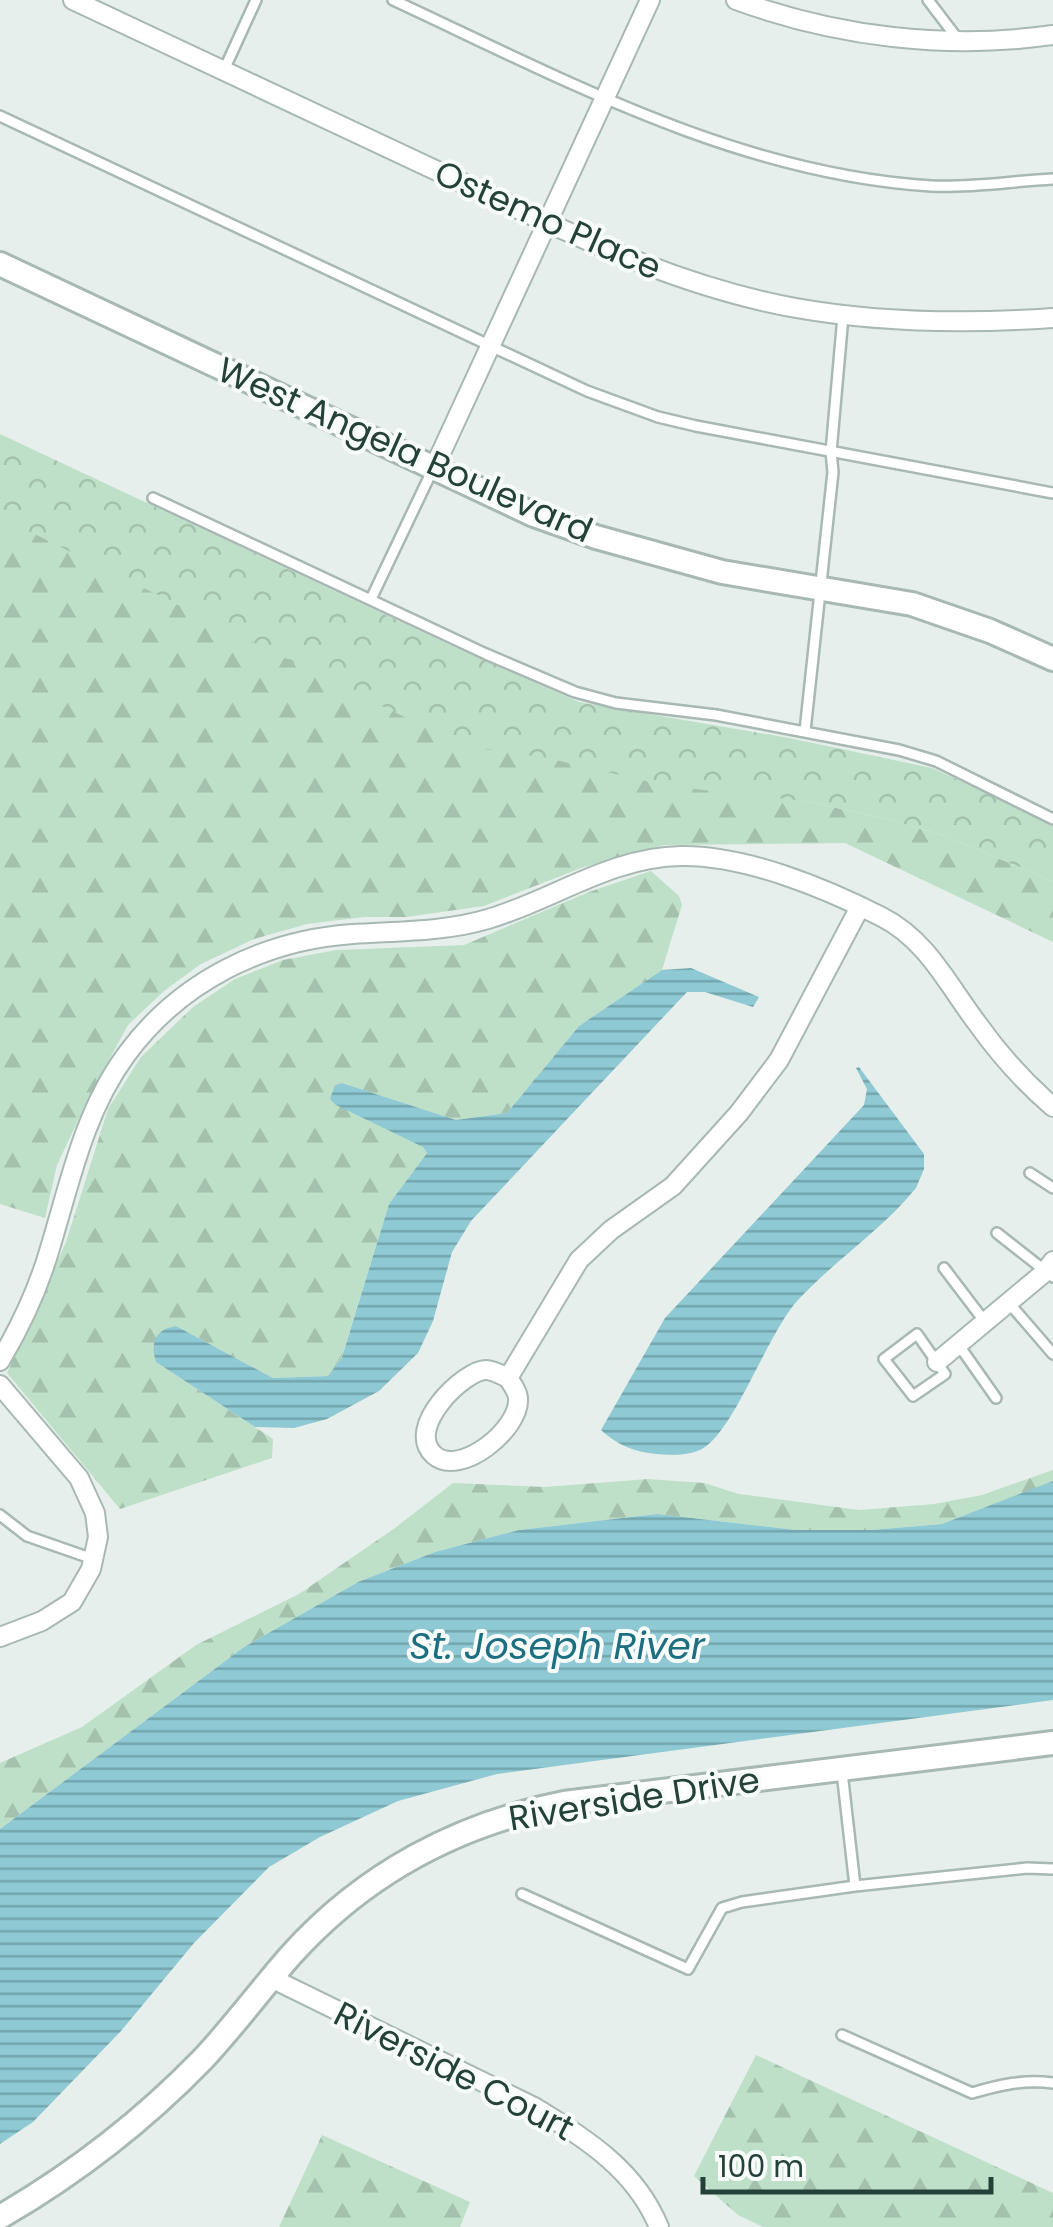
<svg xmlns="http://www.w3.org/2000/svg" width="1053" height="2227" font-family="Poppins,sans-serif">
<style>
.forest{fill:url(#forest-firs)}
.park{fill:url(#park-crowns)}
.water{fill:url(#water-rules)}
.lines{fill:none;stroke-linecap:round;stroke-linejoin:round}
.service-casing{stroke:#a8b8b2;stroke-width:14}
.minor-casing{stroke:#a8b8b2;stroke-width:22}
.tertiary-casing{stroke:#a8b8b2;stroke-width:28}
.service{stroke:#fff;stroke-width:9}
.minor{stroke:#fff;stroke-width:18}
.tertiary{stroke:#fff;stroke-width:22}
.labels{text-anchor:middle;stroke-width:8;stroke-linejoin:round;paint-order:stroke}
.street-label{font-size:35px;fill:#24423a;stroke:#f7fbf9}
.water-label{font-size:38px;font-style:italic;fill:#1c6f80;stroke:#f7fbf9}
</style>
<defs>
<pattern id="forest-firs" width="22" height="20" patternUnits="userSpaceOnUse" patternTransform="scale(2.5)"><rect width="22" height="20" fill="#bfe0c8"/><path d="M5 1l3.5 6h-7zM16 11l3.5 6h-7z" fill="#a4c1ad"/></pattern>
<pattern id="park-crowns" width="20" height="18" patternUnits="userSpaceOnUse" patternTransform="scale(2.5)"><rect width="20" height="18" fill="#bfe0c8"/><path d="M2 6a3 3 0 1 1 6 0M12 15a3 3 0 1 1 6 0" fill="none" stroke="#a4c1ad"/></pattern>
<pattern id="water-rules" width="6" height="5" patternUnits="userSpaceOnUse" patternTransform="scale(2.5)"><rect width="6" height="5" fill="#8ec9d4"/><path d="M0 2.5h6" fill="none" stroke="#74a5ad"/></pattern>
</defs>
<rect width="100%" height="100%" fill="#e6efeb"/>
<path class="forest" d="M0,488l805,313 82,18 58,17 108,45v61l-208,-99 -181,2 -83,23 -97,38 -78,11h-42l-57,7 -53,15 -53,25 -37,27 -36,34 -37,68 -34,72 -12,53 -45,-14z
M651,871l28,25 3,9 -20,65 -83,56 -72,87 -51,7 -114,-37 -7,2 88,62 4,6 -38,51 -47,152 -13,20 -56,2 -97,-52 -20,36 117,77 -1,19 -152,51 -113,-136 59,-131 42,-133 33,-52 52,-50 42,-28 48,-19 53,-10 128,-5 125,-53z
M1053,1470v11l-8,4 -103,39 -71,6h-75l-139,-16 -138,16 -84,22 -77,30 -114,65 -244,182v-66l82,-36 114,-82 103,-51 96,-66 58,-45 92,4 103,-8 56,4 35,11 120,16 75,-6 48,-9z
M756,2055l297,138v34h-290l-25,-12 -44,-39z
M322,2135l148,67 -10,25h-181z"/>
<path class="park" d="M0,434l454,213 125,55 210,36 143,30 121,56v57l-108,-45 -58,-17 -82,-18 -138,-15 -120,-28 -84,-12 -463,-229z"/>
<path class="water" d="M691,968l68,29 -6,10 -48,-15h-18l-216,229 -19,31 -19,69 -15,32 -39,38 -52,28 -33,9 -39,-1 -99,-65c-6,-18 -1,-33 20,-36l97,52 55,-2 14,-19 47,-153 38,-51 -4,-6 -87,-42 -6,-6 5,-14 7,-2 114,37 51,-7 72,-87 83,-56z
M859,1067l65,87v15l-8,19c-34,42 -81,72 -118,112 -30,32 -64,132 -96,149 -13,7 -31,6 -46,5 -21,-2 -39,-9 -55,-24l64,-112 199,-213 3,-16 -11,-21z
M1053,1481v219l-556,74 -99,27 -78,36 -51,30 -75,76 -73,88 -88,91 -33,22v-315l244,-182 114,-65 77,-30 84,-22 138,-16 139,16h75l71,-6z"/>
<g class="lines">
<defs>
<path id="service" d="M393,0c172,80 345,174 538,186 41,2 81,-5 122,-7
M928,0l29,38
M224,70l32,-70
M0,116l587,275 71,26 38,9 357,67
M153,498l333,156 89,38 41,11 100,12 183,35 37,11 117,58
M371,599l61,-128
M805,731l28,-259 -2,-20 12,-136
M1030,1173l23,15
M997,1233l56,44
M944,1268l41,54
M1009,1303l44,51
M917,1334l28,40 -32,22 -29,-37z
M958,1344l38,54
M0,1515l27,21 66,23
M855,1886l172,-18 26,1
M522,1894l166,75 34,-61 20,-6 113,-16 -13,-114
M842,2035l130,58c27,-8 52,-14 81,-10"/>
<path id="minor" d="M73,0c126,59 252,119 377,177 113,53 223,109 346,131 85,15 171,16 257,10
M736,0c101,37 211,50 317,35
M434,468l216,-468
M0,1361c19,-32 36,-68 47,-103 22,-70 35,-143 79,-203 54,-74 138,-115 227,-121 44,-3 91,-2 135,-15 65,-19 122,-62 193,-63 64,-1 144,32 201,61 45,23 66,68 95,106 22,31 47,59 76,84
M937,1362l108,-90 8,-11
M508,1378c4,6 10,14 10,21 2,30 -58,79 -84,56 -30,-27 30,-85 52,-85 7,0 16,5 22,8l71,-118 32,-30 62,-44 66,-73 40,-53 81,-153
M0,1385l79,93 16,35 3,24 -7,32 -19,33 -30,19 -42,16
M271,1978l265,130c51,32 99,61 123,119"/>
<path id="tertiary" d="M0,264l534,251 62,22 126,35 190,32 78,27 63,28
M0,2217c76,-44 142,-95 203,-158 31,-33 58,-70 88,-104 73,-81 167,-131 273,-152l489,-60"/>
</defs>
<use href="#service" class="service-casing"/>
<use href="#minor" class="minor-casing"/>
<use href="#tertiary" class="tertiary-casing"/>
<use href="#service" class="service"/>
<use href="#minor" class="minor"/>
<use href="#tertiary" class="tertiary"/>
</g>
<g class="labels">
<g class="street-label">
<text transform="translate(548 220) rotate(24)" y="12">Ostemo Place</text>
<text transform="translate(405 450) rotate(24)" y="12">West Angela Boulevard</text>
<text transform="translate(634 1799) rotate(-9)" y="12">Riverside Drive</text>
<text transform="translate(454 2071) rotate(27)" y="12">Riverside Court</text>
</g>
<g class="water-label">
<text x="557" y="1659">St. Joseph River</text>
</g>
</g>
<path d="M703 2177v15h288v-15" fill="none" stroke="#24423a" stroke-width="5"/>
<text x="718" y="2177" font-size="30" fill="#24423a" stroke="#f7fbf9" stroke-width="8" paint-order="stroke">100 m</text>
</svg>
